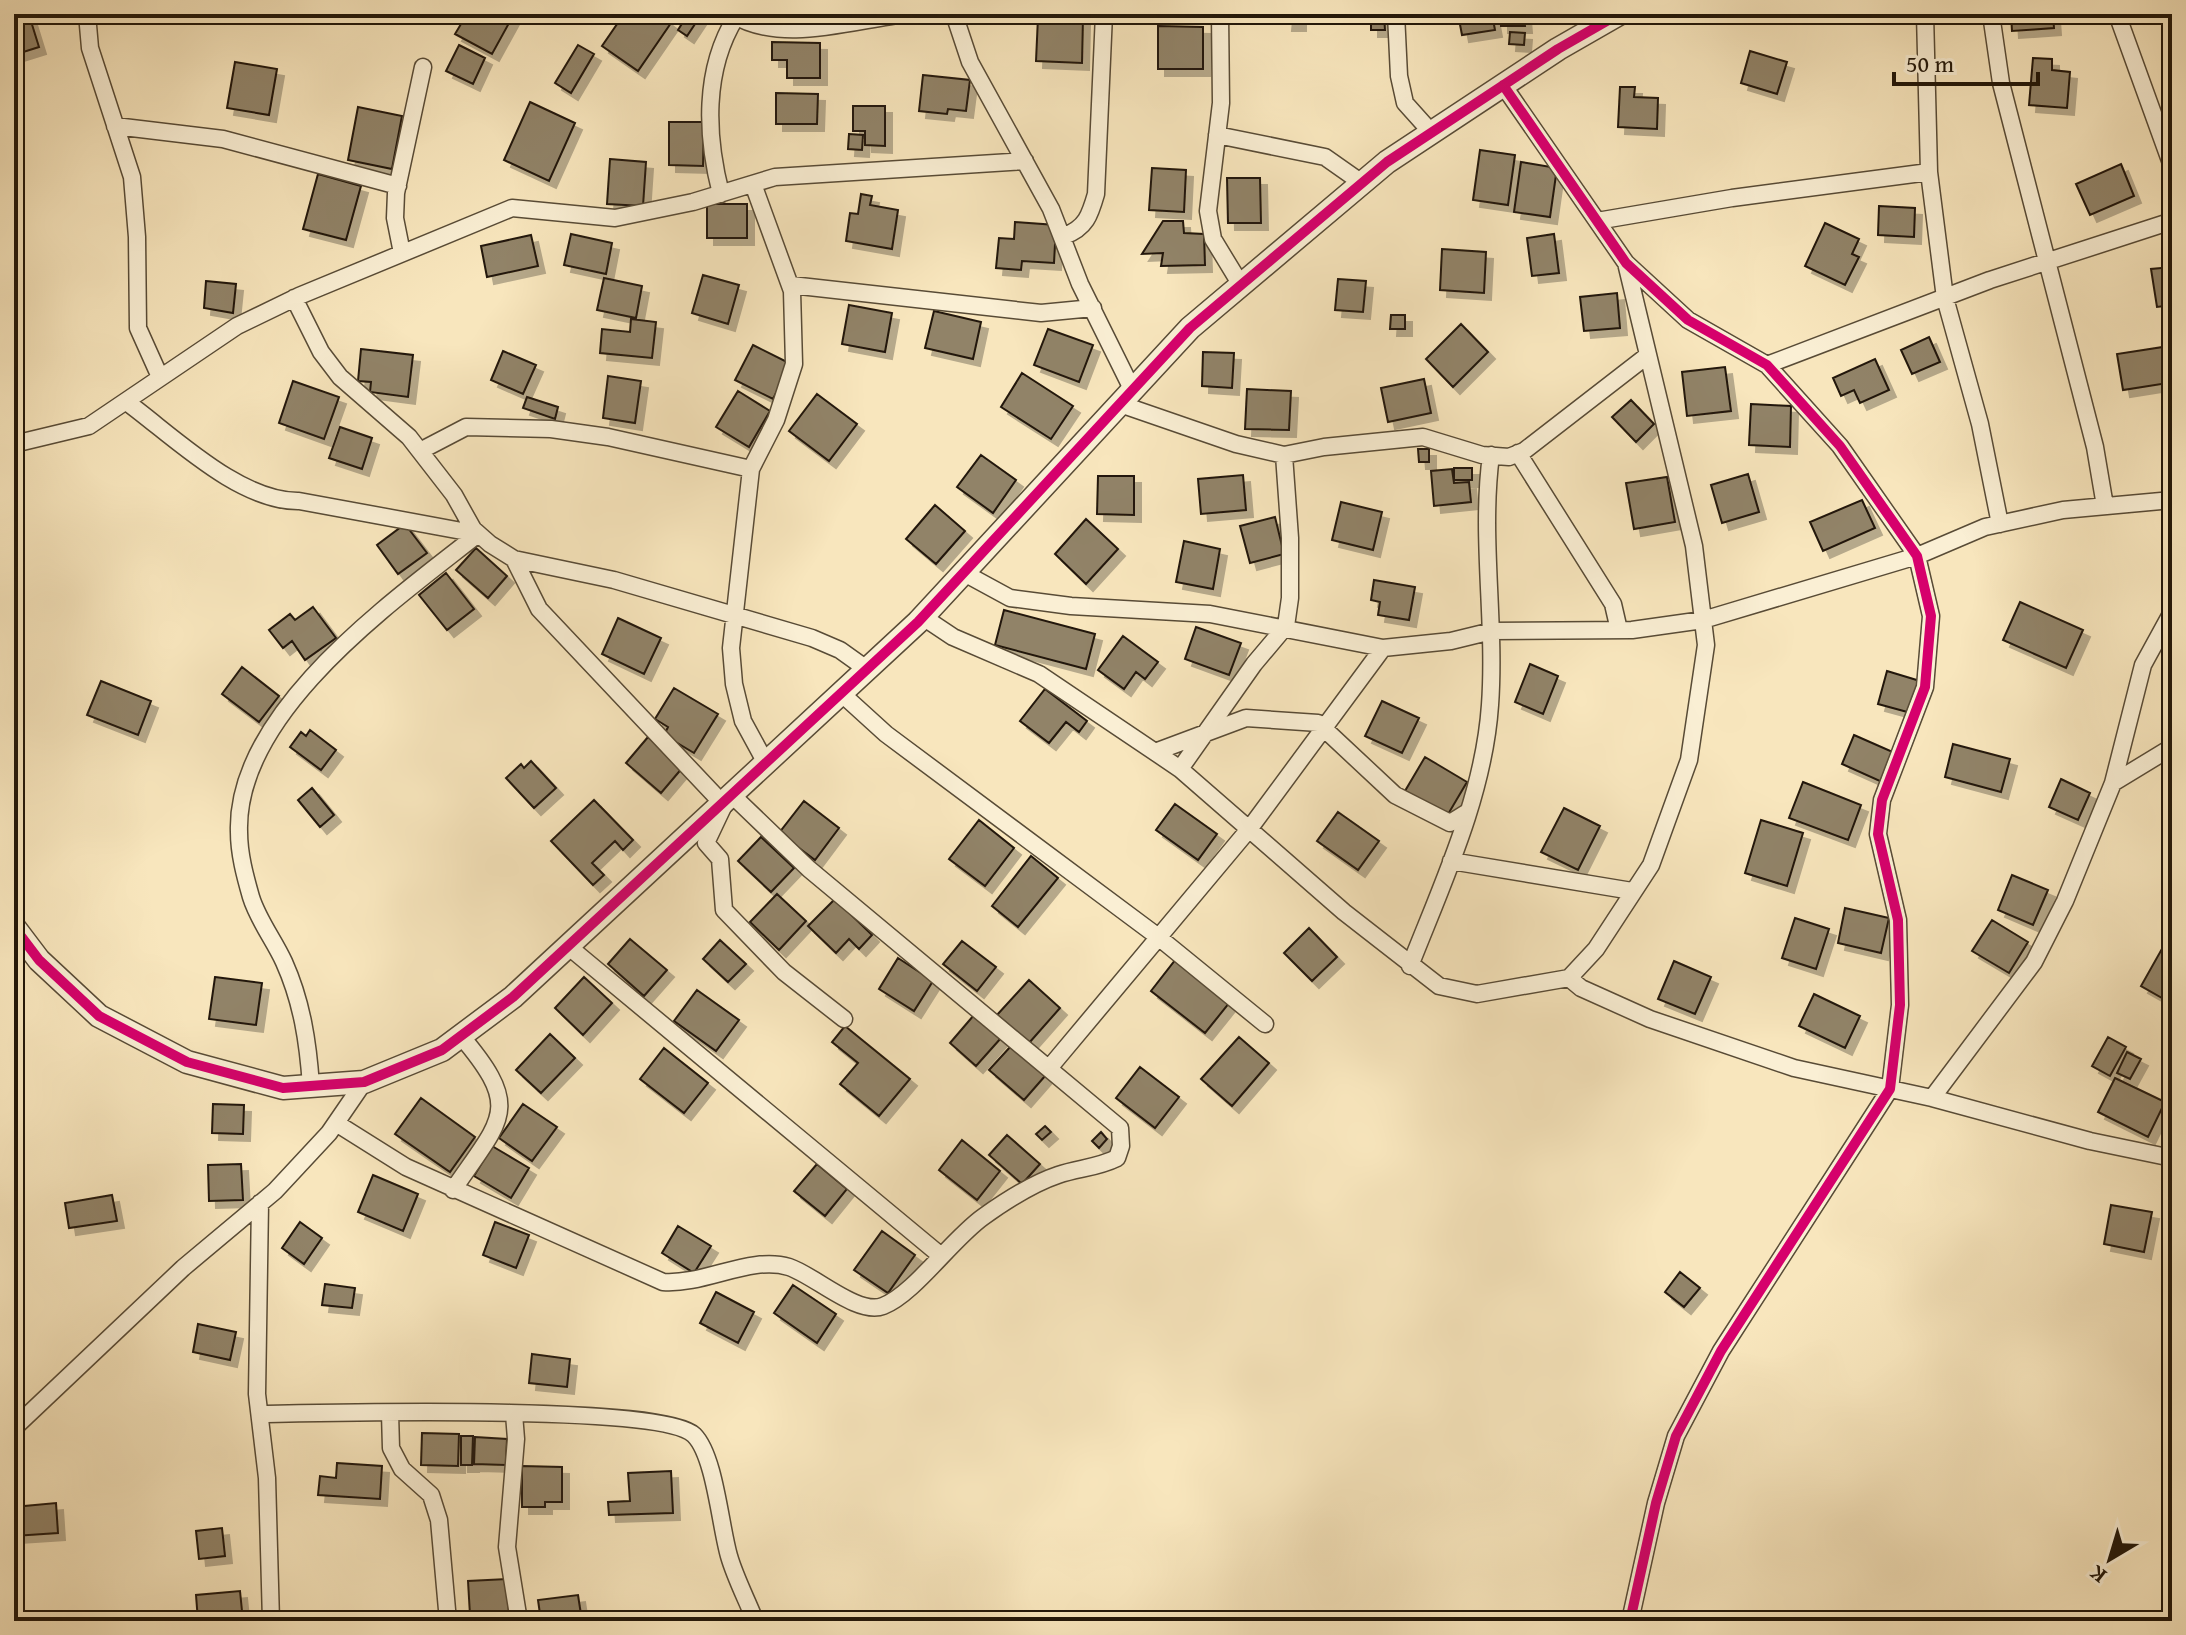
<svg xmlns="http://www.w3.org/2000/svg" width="2186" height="1635" font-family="'Gentium Book Plus',serif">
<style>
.building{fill:#918367;stroke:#221709;stroke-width:2;filter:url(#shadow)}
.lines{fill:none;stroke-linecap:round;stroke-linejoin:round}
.minor-casing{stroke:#584b36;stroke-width:19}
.tertiary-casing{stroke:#584b36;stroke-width:25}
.minor{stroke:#faefd4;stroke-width:16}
.tertiary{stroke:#faefd4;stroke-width:22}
.cycleway-casing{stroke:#faefd4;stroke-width:15}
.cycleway{stroke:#d6006c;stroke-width:10}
</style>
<defs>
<filter id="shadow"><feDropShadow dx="7" dy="7" stdDeviation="0" flood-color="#0004"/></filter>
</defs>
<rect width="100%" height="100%" fill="#f8e6bd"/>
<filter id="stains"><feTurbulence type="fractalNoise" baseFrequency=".0025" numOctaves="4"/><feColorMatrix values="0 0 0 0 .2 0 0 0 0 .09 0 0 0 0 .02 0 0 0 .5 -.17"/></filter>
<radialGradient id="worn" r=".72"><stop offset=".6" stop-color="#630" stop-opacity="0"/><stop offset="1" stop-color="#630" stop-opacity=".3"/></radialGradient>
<path class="building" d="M467,14h47l-22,40 -37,-20z
M624,14h35l12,9 -33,48 -36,-25z
M688,14l11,4 -12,18 -9,-6z
M1286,14h13v10h-14z
M1458,14h34l3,16 -33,5z
M1501,14h23l1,12h-24z
M2011,14h42l1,14 -42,3z
M1371,15h13l1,15h-14z
M1038,17l45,1 -1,45 -46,-2z
M30,18l9,29 -25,8v-32z
M1158,26l45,1v42h-45z
M1510,32l15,1 -1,12 -15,-1z
M772,42l48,1v35h-33v-18h-15z
M459,45l26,13 -12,26 -27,-13z
M578,45l16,9 -23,39 -16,-10z
M1750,51l37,11 -10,32 -36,-11z
M2033,58l19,1v11l18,2 -3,36 -38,-3z
M235,62l42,7 -8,46 -42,-7z
M923,75l47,5 -4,31 -18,-2 -1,5 -28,-3z
M1620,87h15l-1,10 24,1 -1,31 -39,-2z
M776,93l42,1 -1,30h-41z
M530,102l45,21 -26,58 -45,-21z
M853,106h32v40l-20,-1v-14h-12z
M358,107l44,9 -10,53 -44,-9z
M669,122h35l-1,44 -34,-1z
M849,134l14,1 -1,15 -14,-1z
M1480,150l35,5 -7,50 -35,-5z
M610,159l36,3 -3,44 -36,-2z
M1521,162l36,6 -7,49 -36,-5z
M2121,164l13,32 -44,19 -14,-31z
M1152,168l34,2 -2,42 -35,-2z
M318,174l43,12 -15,54 -43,-11z
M1227,178h33l1,45h-33z
M861,194l11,2 -2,9 28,5 -6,39 -46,-8 4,-28 8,1z
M707,204h40v34h-40z
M1879,206l36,2 -1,29 -36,-2z
M1163,221h20l1,12 20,1 1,31 -44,1 2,-13 -21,1z
M1015,222l41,3 -2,38 -32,-2 -1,9 -25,-2 3,-30 15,1z
M1825,223l34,16 -7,15 7,3 -14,28 -40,-19z
M571,234l41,9 -6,31 -42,-9z
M1554,234l5,39 -27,3 -5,-38z
M531,235l7,31 -51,11 -6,-31z
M1442,249l44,3 -2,41 -44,-3z
M2172,267v38l-15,2 -6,-38z
M703,275l36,10 -11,39 -36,-11z
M604,278l38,8 -6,32 -39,-8z
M1338,279l28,2 -3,31 -28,-2z
M206,281l30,3 -3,29 -29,-5z
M1617,293l3,35 -36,3 -4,-34z
M849,305l43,8 -7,39 -43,-8z
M934,311l47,11 -8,37 -48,-11z
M1391,315h14v14h-15z
M631,319l25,3 -4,36 -52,-5 2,-24 28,3z
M1461,324l27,28 -35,35 -27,-28z
M1048,329l45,16 -14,37 -45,-17z
M1929,337l11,25 -28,12 -11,-24z
M753,345l38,19 -18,35 -38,-19z
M2163,347l5,36 -45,7 -6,-36z
M361,349l52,6 -5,42 -38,-5 1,-10 -13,-1z
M503,351l33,14 -13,29 -32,-14z
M1203,352l31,1 -2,35 -30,-2z
M1875,359l14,31 -29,13 -6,-13 -13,6 -8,-18z
M1725,367l6,44 -44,5 -5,-44z
M1022,373l51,33 -22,33 -50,-32z
M608,376l33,5 -6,42 -32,-5z
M1424,379l7,34 -43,9 -7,-34z
M293,381l46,16 -15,42 -45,-16z
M1247,389l44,2 -2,39 -44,-1z
M738,391l32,20 -21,36 -33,-20z
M817,394l40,30 -28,37 -40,-30z
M527,397l31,10 -3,12 -32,-11z
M1631,400l23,24 -18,18 -24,-25z
M1751,404l40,2 -1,41 -41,-2z
M340,427l32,11 -10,31 -33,-11z
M1418,449h11v13h-10z
M981,455l35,25 -23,33 -36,-26z
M1454,468h18v12h-18z
M1452,469l2,14 15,-1 2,20 -37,4 -3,-35z
M1748,474l11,38 -37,11 -11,-38z
M1243,475l3,35 -45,4 -3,-35z
M1098,476h36v39l-37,-1z
M1667,477l8,45 -41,7 -8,-46z
M1862,500l13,28 -52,23 -13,-29z
M1341,502l41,10 -9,38 -41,-10z
M935,505l30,26 -29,33 -30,-25z
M1275,517l9,37 -34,9 -10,-37z
M1086,519l32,30 -32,35 -31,-30z
M405,524l22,29 -29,21 -21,-29z
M1184,541l36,8 -7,40 -37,-7z
M476,548l31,28 -19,22 -32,-28z
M446,573l28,36 -27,21 -28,-35z
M1374,580l41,7 -6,33 -31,-5 2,-13 -9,-2z
M2020,602l63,28 -17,38 -63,-28z
M313,607l23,31 -31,22 -13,-19 -9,7 -14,-18 21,-16 5,6z
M1004,610l91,24 -9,35 -91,-24z
M618,618l43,20 -17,36 -42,-20z
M1196,627l45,16 -12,32 -44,-16z
M1123,636l35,26 -13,17 -9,-7 -12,17 -26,-19z
M1530,664l28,12 -15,38 -28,-12z
M242,667l37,29 -20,26 -37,-28z
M1887,671l33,10 -9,32 -33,-9z
M101,681l50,20 -13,34 -51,-20z
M674,688l44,26 -24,39 -30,-18 4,-8 -13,-8z
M1045,689l42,32 -8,11 -13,-10 -17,21 -29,-22z
M1382,701l37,17 -17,35 -37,-17z
M310,730l26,20 -15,20 -31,-23 11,-15 5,4z
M1854,735l41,18 -13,29 -40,-18z
M648,737l35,30 -22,26 -35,-30z
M1953,744l57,15 -9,33 -56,-15z
M1425,757l42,25 -20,34 -42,-25z
M531,761l25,27 -22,20 -28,-30 15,-14 3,4z
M2061,779l29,14 -12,27 -29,-13z
M1803,782l58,23 -13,35 -59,-22z
M312,788l22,27 -14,12 -22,-27z
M594,800l39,40 -10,10 -8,-9 -23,22 12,12 -11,10 -42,-44z
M804,801l35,27 -24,32 -36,-27z
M1175,804l42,30 -19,26 -42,-30z
M1564,808l36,18 -22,44 -37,-18z
M1338,812l41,29 -21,29 -41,-29z
M979,820l35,28 -29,38 -36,-27z
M1761,820l42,13 -16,53 -42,-13z
M761,837l33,31 -23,24 -33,-31z
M1031,856l27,22 -40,49 -26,-21z
M2012,875l36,15 -15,35 -35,-15z
M777,894l29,27 -27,29 -29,-28z
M835,899l37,36 -13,14 -10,-10 -13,14 -28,-27z
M1845,908l44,10 -8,35 -43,-10z
M1795,918l34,11 -13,40 -34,-11z
M1992,920l36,22 -19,31 -37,-22z
M1309,928l28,29 -25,24 -28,-28z
M2172,931v66l-3,5 -28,-16z
M630,939l37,31 -23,26 -36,-32z
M720,940l26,24 -18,18 -25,-23z
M962,941l34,26 -19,24 -34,-27z
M898,958l35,23 -19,30 -35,-22z
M1176,959l54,43 -25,31 -54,-42z
M1674,961l37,16 -16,37 -37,-15z
M215,977l47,6 -6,42 -47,-6z
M584,977l28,26 -29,32 -28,-27z
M1029,980l31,28 -31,35 -32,-28z
M697,990l42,30 -23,31 -42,-30z
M1814,994l46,22 -15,32 -46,-22z
M974,1015l27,23 -25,28 -26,-23z
M845,1026l65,53 -31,37 -39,-32 18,-21 -26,-21z
M550,1034l25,24 -34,35 -25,-23z
M1239,1037l30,26 -37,43 -31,-27z
M2108,1037l18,10 -16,29 -18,-10z
M1011,1046l34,30 -21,24 -35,-30z
M664,1048l44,35 -24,30 -44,-34z
M2127,1052l14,7 -11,20 -13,-6z
M1140,1067l39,30 -24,31 -39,-30z
M2115,1078l50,24 -17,35 -50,-25z
M421,1098l54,39 -25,35 -55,-38z
M213,1104l31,1 -1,29 -31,-1z
M523,1104l34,23 -25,34 -33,-23z
M1045,1126l6,6 -9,8 -6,-6z
M1101,1132l6,7 -8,9 -7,-7z
M1007,1135l33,29 -18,20 -33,-29z
M962,1140l38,31 -23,29 -38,-30z
M492,1146l37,22 -18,30 -37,-22z
M241,1164l2,36 -34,1 -1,-36z
M817,1164l30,25 -22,27 -31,-25z
M373,1175l45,19 -15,37 -45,-19z
M112,1195l5,26 -48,7 -4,-25z
M2111,1205l41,7 -8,40 -40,-8z
M300,1222l22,16 -18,26 -22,-16z
M495,1222l34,13 -13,33 -33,-13z
M678,1226l33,20 -17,27 -32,-20z
M882,1231l33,24 -27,38 -34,-23z
M1680,1272l20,16 -16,19 -19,-15z
M325,1284l30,4 -3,20 -30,-3z
M793,1285l43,29 -19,29 -43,-30z
M716,1292l38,20 -16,31 -38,-20z
M198,1324l38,8 -6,28 -37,-8z
M532,1354l38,5 -3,28 -38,-4z
M422,1433l37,1 -1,32 -37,-1z
M461,1436h12l-1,29h-11z
M475,1437l32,2 -1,26 -32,-1z
M337,1463l45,3 -2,33 -62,-4 2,-19 16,2z
M522,1466l40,1v35h-17v5h-23z
M671,1471l2,42 -64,2 -1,-13 22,-1 -2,-28z
M56,1503l2,30 -44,3v-29z
M222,1528l3,28 -26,3 -3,-28z
M507,1579l2,34 -39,2 -2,-34z
M240,1591l3,30h-45l-2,-26z
M578,1595l4,26h-41l-3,-21z"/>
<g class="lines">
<defs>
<path id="minor" d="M87,14l3,34 42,129 5,60 1,91 22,49
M732,14c48,31 121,6 173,0
M954,14l16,48 81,147 29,75 53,107
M1220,14l1,89 -13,108 5,28 28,46
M1396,14l3,62 6,27 26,29
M1925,14l4,158 16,126 35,126 20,100
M1991,14l10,69 94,364 10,59
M2117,14l55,152
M1503,85l123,178 62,57 79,45 73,81 77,110 14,60 -6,71 -43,113 -4,34 20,86 2,85 -10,84 -169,262 -45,85 -20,67 -26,118
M115,126l108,13 175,47
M1217,135l108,22 37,26
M753,184l39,107 2,73 -18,56 -25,49 -20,179 3,36 9,37 24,44
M721,194c-15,-58 -18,-124 15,-177
M1597,221l135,-23 197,-26
M1064,236c22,-8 26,-21 32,-42l8,-180
M402,253l-7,-35 1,-25 27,-126
M791,285l250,28 52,-5
M294,298l27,54 19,25 69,60 45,58 19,34 17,15 24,15 100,21 198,58 28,12 28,20
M1767,365l223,-85 182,-59
M128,403c46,34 112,99 171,98l179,33
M1120,404l116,40 48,11 40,-8 99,-10 59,18 27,2 15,-6 124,-96
M14,444l75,-18 148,-100 62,-30 213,-88 103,10 78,-16 82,-25 250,-16
M420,451l46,-24 85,2 57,8 143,32
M1518,453l95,151 6,26
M514,559l25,50 185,196 -18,38 14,16 4,51 60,62 60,47
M964,573l46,25 61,8 139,8 173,34 68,-7 41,-10 140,-1 71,-10 214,-64 68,-29 78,-17 109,-10
M923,617l30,20 86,37 141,95 164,143 95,74 38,8 92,-16 27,-29 55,-84 38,-105 17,-115 -12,-99 -68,-283
M842,694l44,40 271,202 108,88
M1155,752l91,-34 72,5 77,72 55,28 16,-10
M1180,769l74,-105 32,-38 4,-28v-60l-6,-83
M2113,783l59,-36
M1451,861l181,30
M569,947l371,308
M1410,966c33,-84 74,-171 80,-261 6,-84 -10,-167 1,-250
M1569,978l12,10 69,31 144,49 138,30 158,43 82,17
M1050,1067l200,-239 133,-180
M311,1086c-3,-44 -9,-84 -27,-124 -10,-22 -26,-42 -33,-65 -6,-21 -12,-43 -12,-65 -4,-121 156,-232 239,-298
M1932,1098l102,-136 31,-61 48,-118 30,-118 29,-53
M336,1123l70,44 257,115c42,3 88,-27 126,-15 25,8 69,49 94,39 31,-12 69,-67 100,-89 21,-15 51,-34 75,-42 20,-7 39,-7 59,-17l4,-12 -1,-18 -311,-259 -76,-73
M453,1190c49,-72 70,-81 8,-154
M260,1203l-3,191 10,84 4,143
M390,1413l1,35 11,21 29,26 8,25 9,101
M260,1414c63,-1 402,-10 434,21 21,21 26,90 35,121 6,21 17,42 25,62
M514,1414l2,25 -9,108 12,74
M14,1428l169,-160 92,-77 54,-58 35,-51"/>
<path id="tertiary" d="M14,927l25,33 60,56 88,46 96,26 81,-6 78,-32 71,-53 405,-375 272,-294 197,-166 171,-113 61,-35"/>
</defs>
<use href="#minor" class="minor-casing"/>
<use href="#tertiary" class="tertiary-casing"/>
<use href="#minor" class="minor"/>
<use href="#tertiary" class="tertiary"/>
<defs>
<path id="cycleway" d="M1503,85l123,178 62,57 79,45 73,81 77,110 14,60 -6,71 -43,113 -4,34 20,86 2,85 -10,84 -169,262 -45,85 -20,67 -26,118
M14,927l25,33 60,56 88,46 96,26 81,-6 78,-32 71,-53 405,-375 272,-294 197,-166 171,-113 61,-35"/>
</defs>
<use href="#cycleway" class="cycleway-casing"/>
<use href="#cycleway" class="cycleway"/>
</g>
<rect width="2186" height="1635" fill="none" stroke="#f8e6bd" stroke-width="48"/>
<rect x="16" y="16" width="2154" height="1603" fill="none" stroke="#221709" stroke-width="4"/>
<rect x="24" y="24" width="2138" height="1587" fill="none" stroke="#221709" stroke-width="2"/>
<g transform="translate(2110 1559) rotate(218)" stroke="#faefd4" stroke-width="6" paint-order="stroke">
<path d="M0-6L14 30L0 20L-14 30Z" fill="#221709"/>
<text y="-12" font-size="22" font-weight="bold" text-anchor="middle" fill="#221709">K</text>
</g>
<path d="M1894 72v12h144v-12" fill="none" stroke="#221709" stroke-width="4"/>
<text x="1906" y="72" font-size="24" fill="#221709" stroke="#faefd4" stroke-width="6" paint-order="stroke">50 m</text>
<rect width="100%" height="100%" filter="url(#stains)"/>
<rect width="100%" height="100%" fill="url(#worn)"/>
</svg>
